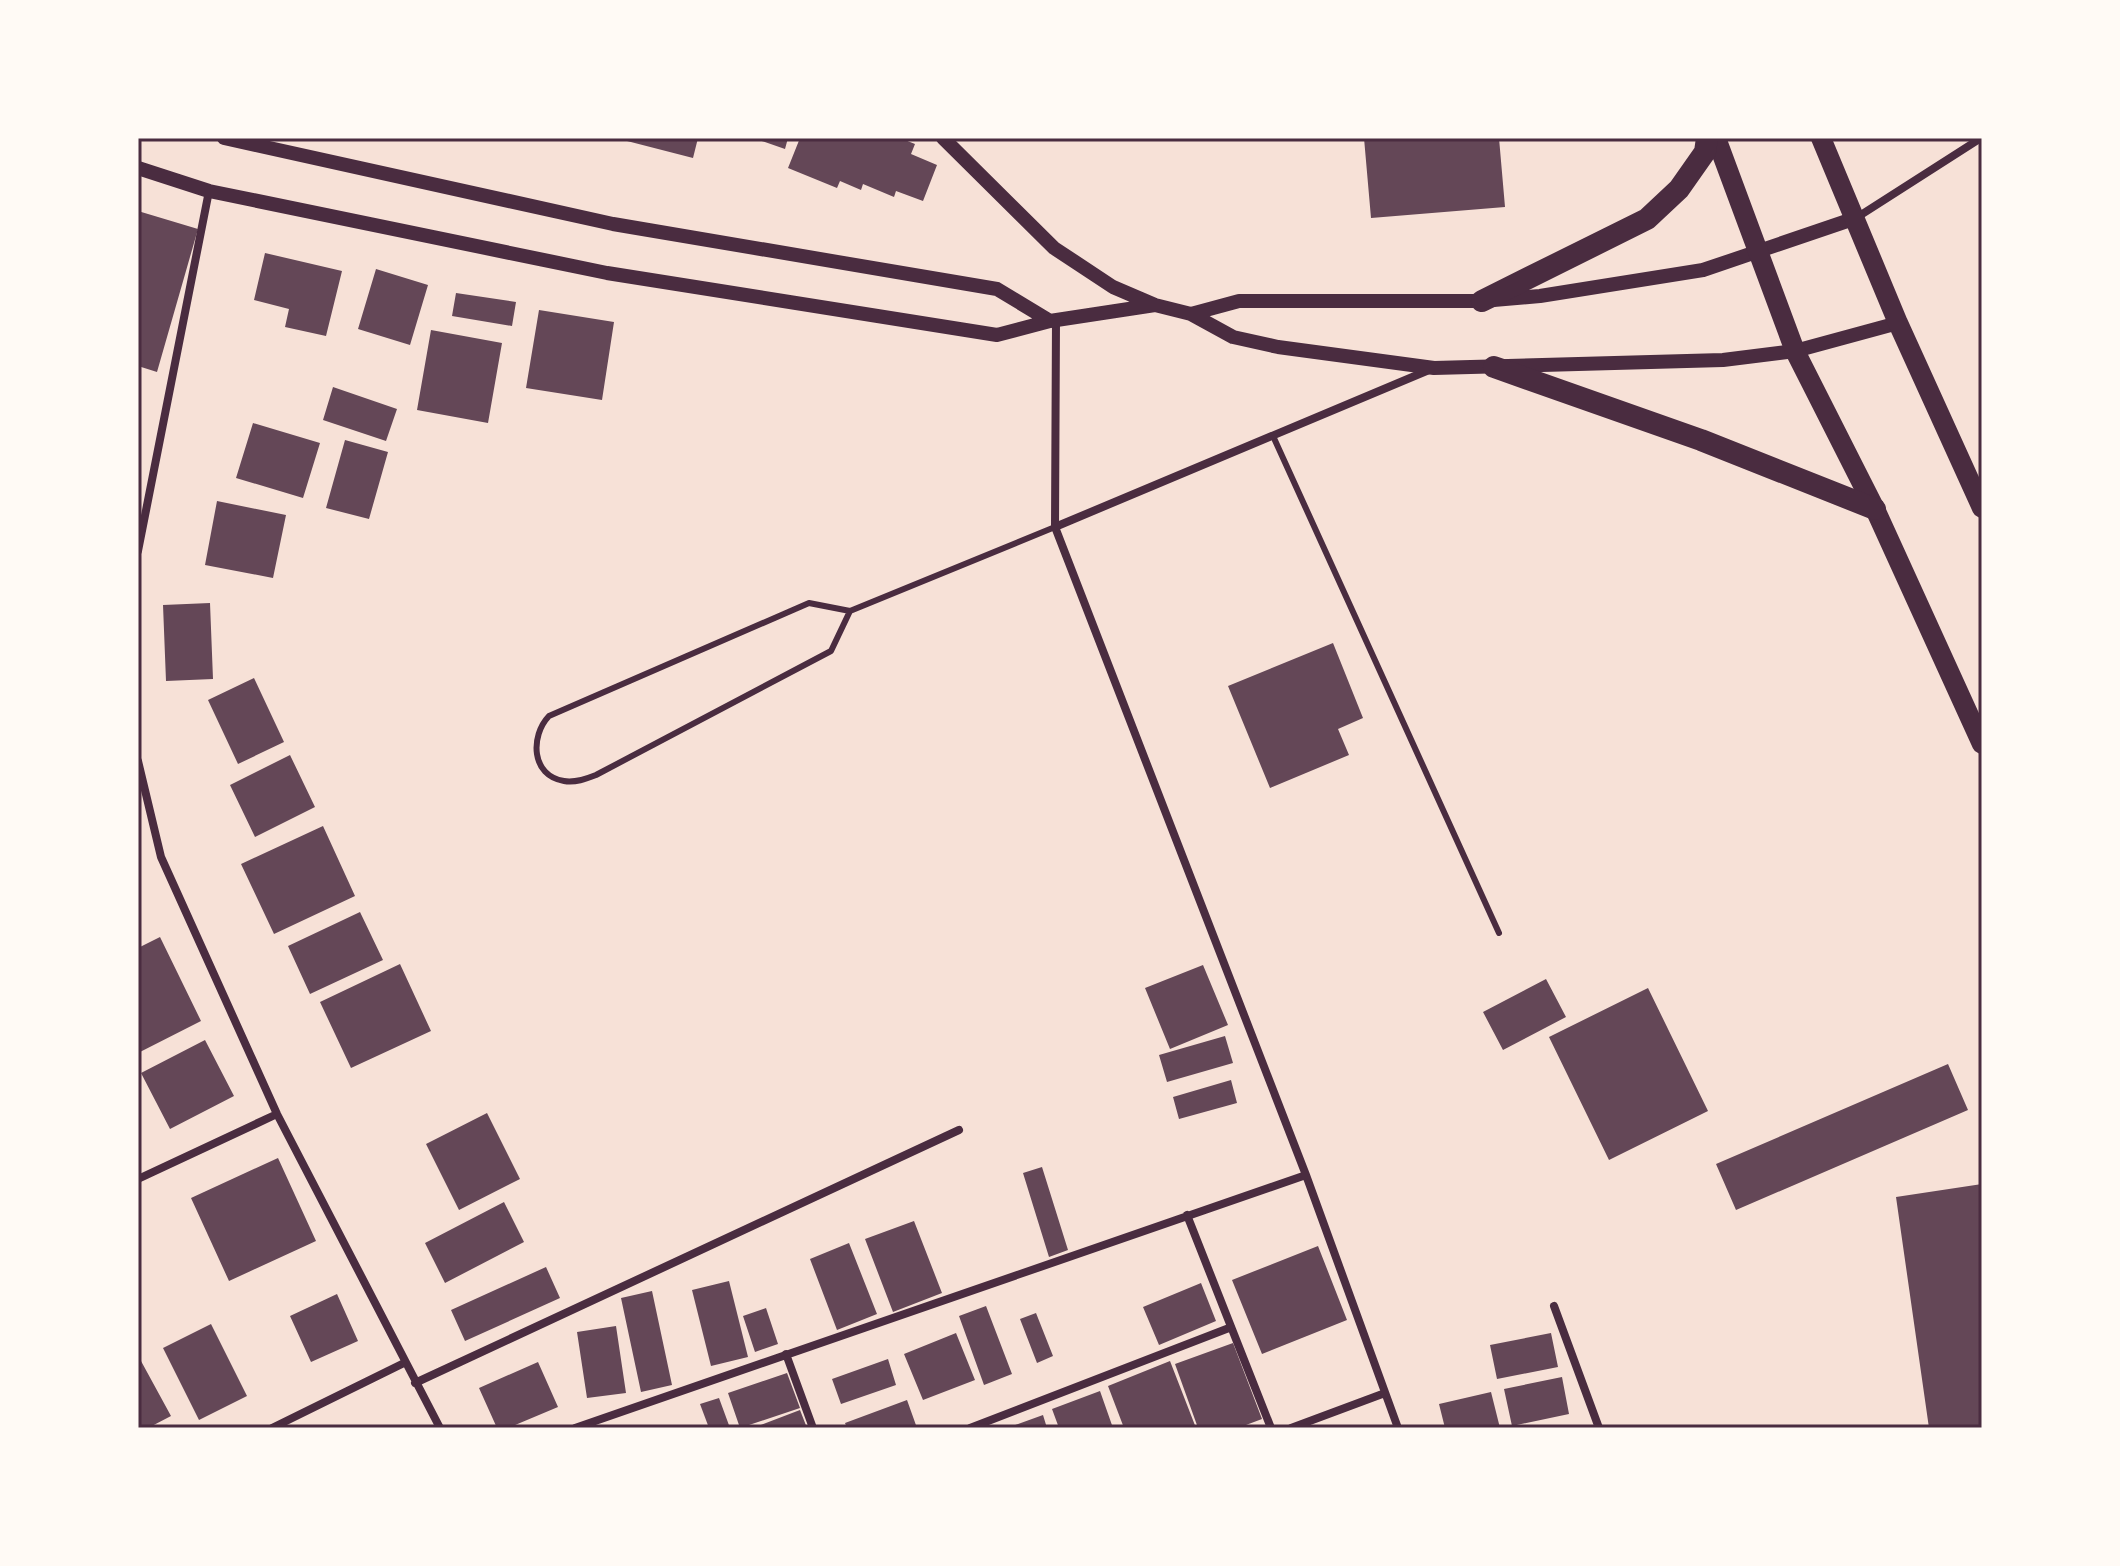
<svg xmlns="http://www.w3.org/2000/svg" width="2120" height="1566" font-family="'Source Sans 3',sans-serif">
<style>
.building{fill:#644757}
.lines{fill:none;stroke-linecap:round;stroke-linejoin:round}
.service{stroke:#4a2c40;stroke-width:6}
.minor{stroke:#4a2c40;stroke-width:8}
.tertiary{stroke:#4a2c40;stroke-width:14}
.primary{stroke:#4a2c40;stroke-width:20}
.trunk{stroke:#4a2c40;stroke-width:22}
.neatline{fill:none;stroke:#4a2c40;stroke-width:3}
</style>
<rect width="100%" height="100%" fill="#f7e1d7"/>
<path class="building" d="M627,138h71l-5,20 -66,-17z
M753,138h35l-3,11z
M800,138h100l15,6 -4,10 26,11 -14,36 -27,-10 -2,6 -31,-13 -2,6 -21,-9 -3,7 -49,-20z
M1364,138h135l6,69 -134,11z
M138,211l60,18 -41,143 -19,-6z
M265,253l77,18 -16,65 -41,-9 4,-18 -35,-9z
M376,269l52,16 -18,60 -52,-16z
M456,293l60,9 -4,24 -60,-10z
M539,310l75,12 -12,78 -76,-12z
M431,330l71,13 -14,80 -71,-13z
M333,387l64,22 -11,32 -63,-21z
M253,423l67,20 -17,55 -67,-20z
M345,440l43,12 -19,67 -43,-11z
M217,501l69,14 -13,63 -68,-13z
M210,603l3,76 -47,2 -3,-76z
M1333,643l30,75 -25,11 11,26 -79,33 -42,-102z
M254,678l30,64 -46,22 -30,-64z
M290,755l25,52 -60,30 -25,-52z
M323,826l32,70 -81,38 -33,-70z
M360,912l23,48 -73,34 -22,-48z
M160,937l41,84 -63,32v-105z
M400,964l31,67 -80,37 -31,-66z
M1203,965l25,60 -58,24 -25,-61z
M1546,979l20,38 -63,33 -20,-38z
M1648,988l60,123 -99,49 -60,-123z
M1225,1036l8,27 -66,19 -8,-27z
M205,1040l29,56 -64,33 -29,-56z
M1948,1064l20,46 -232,100 -20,-46z
M1231,1080l6,23 -58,16 -6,-22z
M487,1113l33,66 -61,31 -33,-66z
M278,1158l38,83 -87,40 -38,-83z
M1042,1167l26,83 -19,7 -26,-84z
M1982,1184v244h-53l-33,-231z
M504,1202l20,40 -79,41 -20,-40z
M914,1221l28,72 -49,19 -28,-73z
M849,1243l28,71 -40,16 -27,-71z
M1318,1246l29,74 -85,34 -30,-74z
M546,1267l14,31 -95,43 -14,-31z
M729,1281l19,76 -37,9 -19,-76z
M1201,1283l15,38 -57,24 -16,-38z
M652,1291l20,94 -31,7 -20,-94z
M337,1294l21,47 -47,21 -21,-46z
M986,1306l26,68 -28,11 -25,-69z
M766,1308l12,36 -23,8 -12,-36z
M1036,1313l17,43 -16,7 -17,-44z
M211,1324l36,72 -48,24 -36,-72z
M616,1326l10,67 -39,5 -10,-66z
M956,1333l19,47 -52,20 -19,-46z
M1551,1333l7,34 -61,12 -7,-34z
M1233,1343l29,76 -24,9h-40l-23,-64z
M888,1359l8,26 -55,19 -9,-25z
M141,1361l30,55 -23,12h-10v-65z
M1170,1361l26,67h-72l-16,-42z
M538,1362l20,45 -50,21h-11l-18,-40z
M787,1373l13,35 -60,20 -12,-35z
M1562,1377l7,37 -57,12 -8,-37z
M1100,1391l13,37h-54l-7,-19z
M1491,1392l9,36h-55l-6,-24z
M719,1398l11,30h-21l-9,-24z
M907,1400l10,28h-70l-2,-5z
M800,1410l7,18h-54z
M1043,1415l4,13h-40z"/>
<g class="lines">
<path class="service" d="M1273,436l226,497
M850,611l-19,40 -235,124c-10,4 -21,8 -32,6 -33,-5 -34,-45 -15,-65l260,-113 41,8 205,-84"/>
<path class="minor" d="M1856,218l125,-80
M1056,320l-1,207 251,648 92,253
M1055,527l374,-157
M138,551l71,-360
M138,761l23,96 116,257 163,314
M138,1179l139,-65
M1187,1215l84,213
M1554,1306l45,122
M786,1354l27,74
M415,1383l544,-253
M272,1428l132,-65
M575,1428l731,-253
M970,1428l259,-100
M1291,1428l94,-35"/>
<path class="tertiary" d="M224,138l389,86 384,65 53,32
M943,138l111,110 59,39 42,18 36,9 42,23 45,10 156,21 289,-8 72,-9 103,-28
M138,168l71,23 398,82 390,62 53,-14 105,-16
M1191,314l48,-13h243l58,-5 163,-26 153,-52"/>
<path class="primary" d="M1716,138l79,213 80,158 107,235
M1821,138l77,185 84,185"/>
<path class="trunk" d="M1482,301l165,-82 32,-30 26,-37 2,-14
M1494,367l207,73 174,69"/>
</g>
<rect width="2120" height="1566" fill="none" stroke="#fffaf5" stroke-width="280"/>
<rect x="140" y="140" width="1840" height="1286" class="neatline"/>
</svg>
